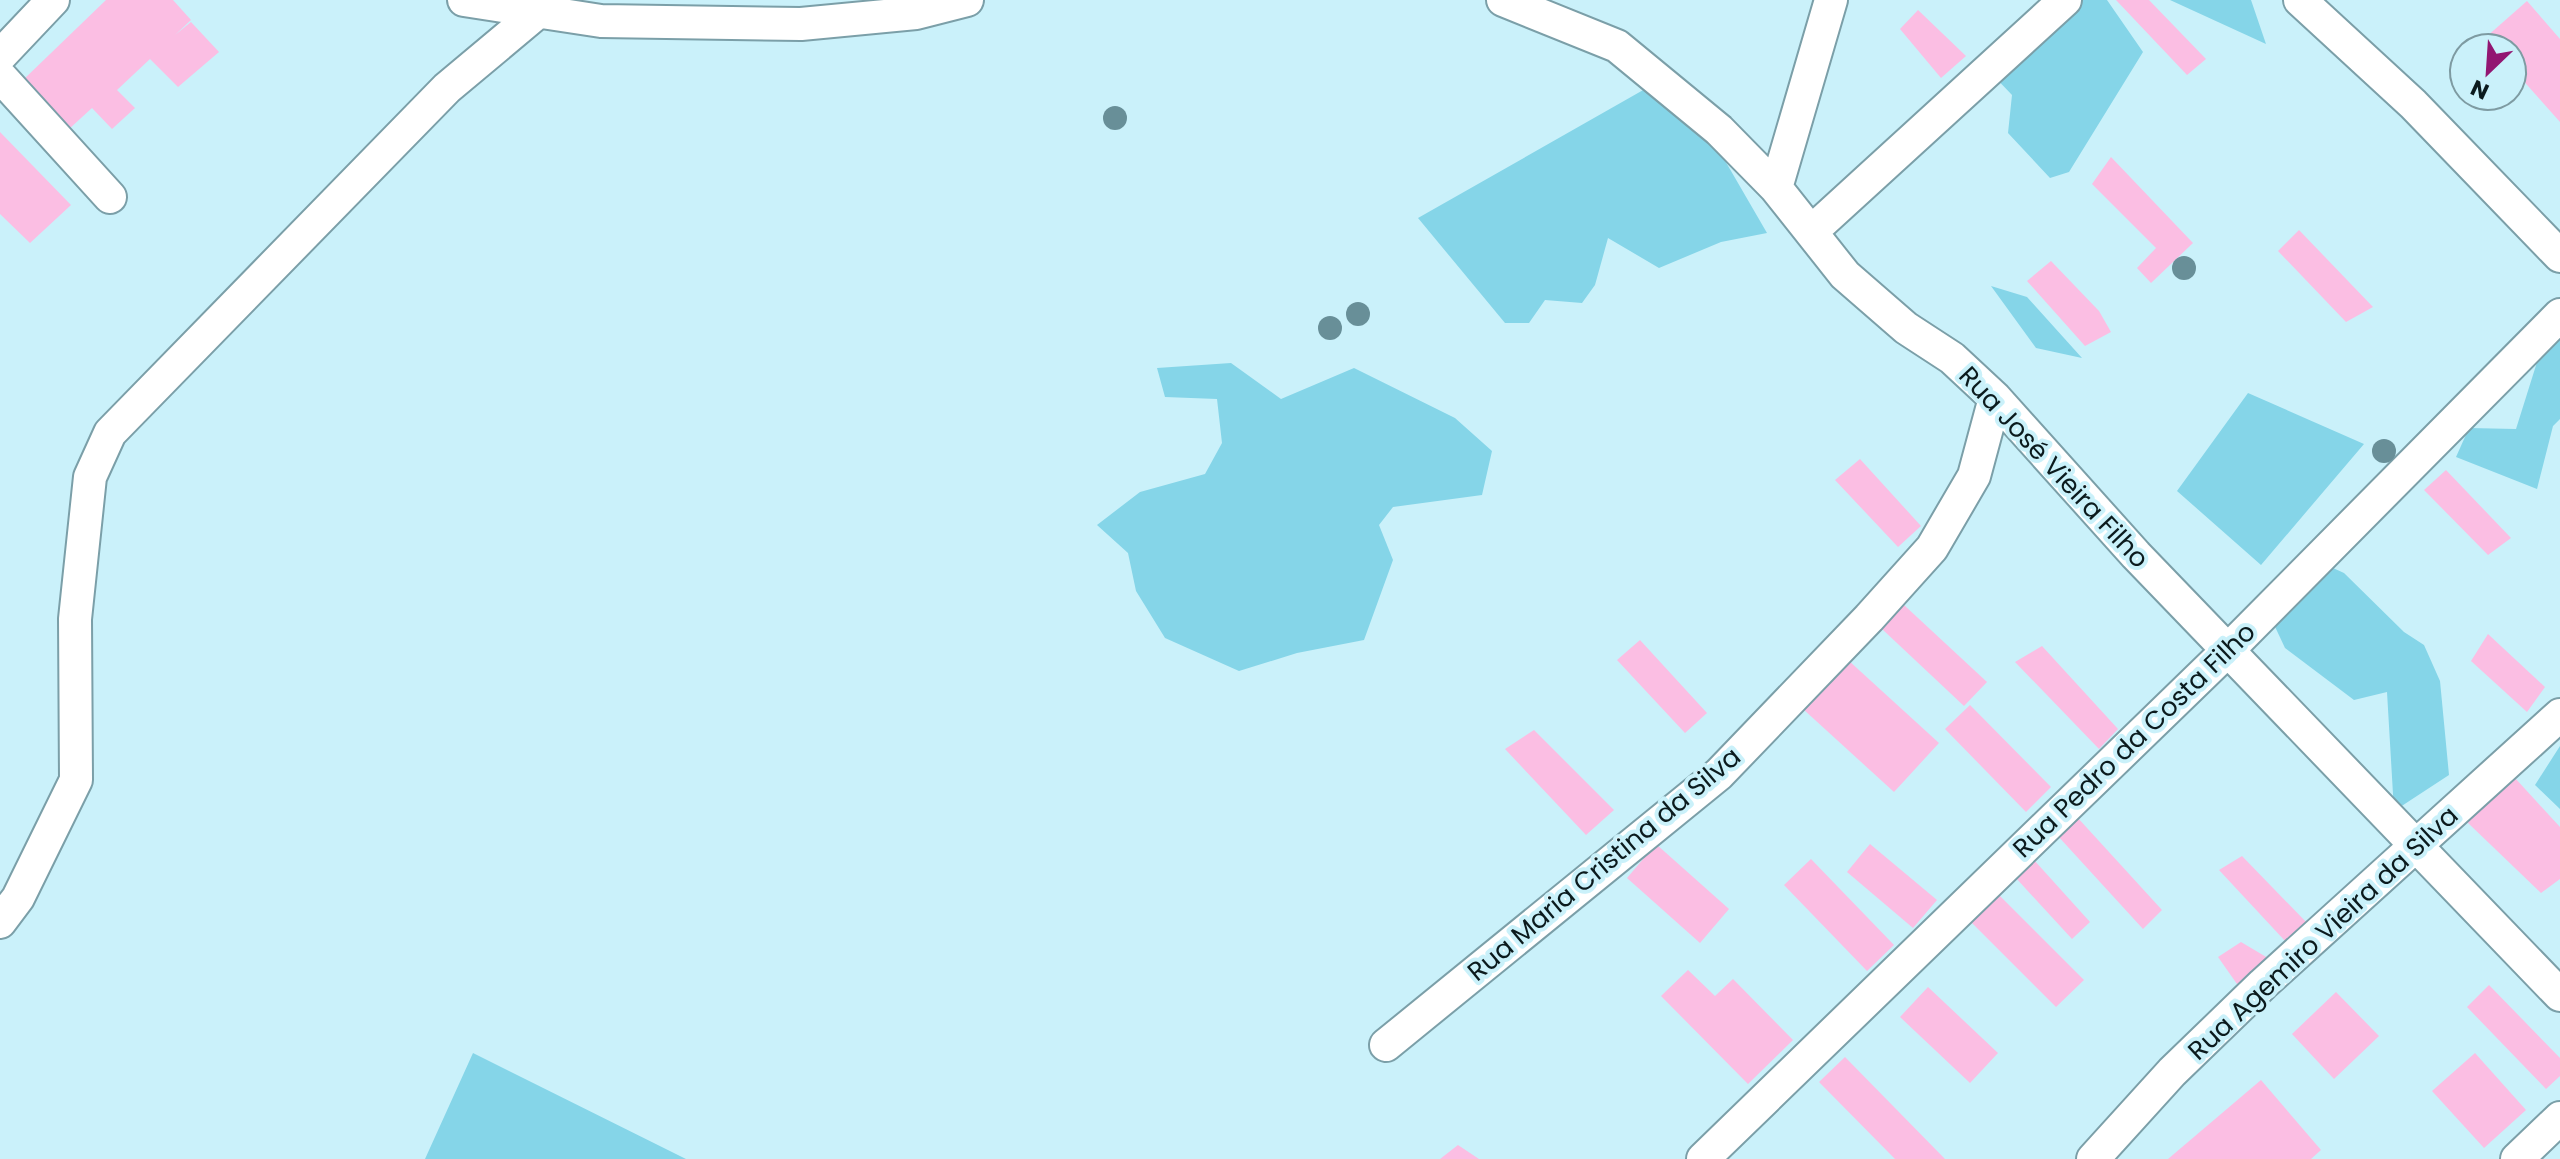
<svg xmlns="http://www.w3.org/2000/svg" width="2560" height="1159" font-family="Poppins,sans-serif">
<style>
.green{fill:#85d5e8}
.building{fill:#fbbee3}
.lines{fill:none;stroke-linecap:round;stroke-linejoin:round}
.street-casing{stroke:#7b9fa8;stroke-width:36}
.street{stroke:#fff;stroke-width:32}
.tree{fill:#688f98}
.labels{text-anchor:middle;stroke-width:8;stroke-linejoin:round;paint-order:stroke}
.street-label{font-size:26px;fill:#0b1a1d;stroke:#caf1fa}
</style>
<rect width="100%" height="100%" fill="#caf1fa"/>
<path class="green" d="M2071,0h36l36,52 -74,120 -19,6 -42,-45 4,-38 -21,-22z
M2170,0h81l15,44z
M1645,89l30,13 13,25 32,25 47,81 -46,9 -62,26 -51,-30 -13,47 -13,18 -37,-3 -16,23h-24l-87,-105z
M1991,286l36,11 55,61 -46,-10z
M2560,325v94l-7,7 -16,63 -81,-32 13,-29 47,1 28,-89z
M1231,363l50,36 73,-31 101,50 37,33 -10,44 -89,12 -14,18 14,35 -29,80 -67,13 -58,18 -74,-33 -29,-47 -8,-38 -31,-28 43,-33 65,-18 17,-31 -5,-44 -52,-2 -8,-29z
M2248,393l116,51 -103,121 -84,-74z
M2322,563l22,10 60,59 20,13 16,36 9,94 -55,36 -7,-119 -33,8 -69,-52 -15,-32z
M2560,746v63l-25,-24z
M473,1053l213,106h-261z"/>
<path class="building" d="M106,0h67l18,20 -16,15 16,-13 28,30 -41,35 -28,-28 -33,31 18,18 -23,21 -20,-21 -23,21 -47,-48z
M2116,0h33l57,59 -19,16z
M2527,1l33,38v83l-48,-54v-20h-18l-9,-10z
M1918,10l48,46 -25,22 -41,-49z
M0,132l71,73 -41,38 -30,-29z
M2111,157l82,86 -42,40 -14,-15 19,-20 -64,-64z
M2299,230l74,77 -27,15 -68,-71z
M2051,261l48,50 12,21 -26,14 -58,-65z
M1860,459l61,67 -23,21 -63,-67z
M2446,470l65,68 -23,17 -64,-65z
M1904,605l83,77 -23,24 -82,-77z
M2488,634l57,53 -18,25 -56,-51z
M1640,640l67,73 -22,20 -68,-73z
M2042,646l76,83 -19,20 -84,-87z
M1848,660l91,83 -45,49 -91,-83z
M1970,705l81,82 -25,25 -81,-83z
M1534,730l80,80 -28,25 -81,-86z
M2515,778l45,49v52l-19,14 -74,-71z
M2077,817l85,93 -19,19 -86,-94z
M1656,844l73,65 -29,34 -73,-65z
M1870,844l67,56 -24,28 -66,-56z
M2242,856l66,68 -22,18 -67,-72z
M1811,859l83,86 -27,26 -83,-86z
M2034,860l56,62 -18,17 -57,-62z
M1995,891l89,89 -28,27 -89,-89z
M2241,942l32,19 -36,23 -19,-27z
M1688,970l27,26 18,-17 60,61 -45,44 -87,-88z
M2489,985l71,73v18l-14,13 -79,-82z
M1928,987l70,66 -28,30 -70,-66z
M2336,992l43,44 -45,43 -42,-45z
M2475,1053l51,57 -42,38 -52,-57z
M1845,1057l100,102h-50l-76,-77z
M2261,1080l60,70 -10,9h-143z
M1458,1145l21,14h-39z"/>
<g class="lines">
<defs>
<path id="street" d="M464,0l137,21 200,3 115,-11 51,-13
M1503,0l114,46 102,84 57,58 69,87 61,53 46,30 43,40 141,157 424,440
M2300,0l113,104 147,152
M0,56l53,-56
M0,76l110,121
M1776,188l55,-188
M1811,232l254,-232
M0,922l18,-24 58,-118 -1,-161 15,-142 20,-44 337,-345 92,-77
M1386,1045l333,-271 150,-156 63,-70 42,-72 21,-78
M1703,1159l524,-508 333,-336
M2093,1159l79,-87 91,-88 297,-269
M2517,1159l43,-41"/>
</defs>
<use href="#street" class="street-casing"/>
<use href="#street" class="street"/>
</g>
<g class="tree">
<circle cx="1115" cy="118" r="12"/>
<circle cx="2184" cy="268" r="12"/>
<circle cx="1358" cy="314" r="12"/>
<circle cx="1330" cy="328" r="12"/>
<circle cx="2384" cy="451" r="12"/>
</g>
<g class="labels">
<g class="street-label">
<text transform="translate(2054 467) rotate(47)" y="9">Rua José Vieira Filho</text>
<text transform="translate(2134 740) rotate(-44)" y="9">Rua Pedro da Costa Filho</text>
<text transform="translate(1604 864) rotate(-40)" y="9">Rua Maria Cristina da Silva</text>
<text transform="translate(2323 933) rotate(-43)" y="9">Rua Agemiro Vieira da Silva</text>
</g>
</g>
<g transform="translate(2488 72) rotate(205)"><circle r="38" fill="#caf1fa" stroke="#7e9ba2" stroke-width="2"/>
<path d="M0-6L14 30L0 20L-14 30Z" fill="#921671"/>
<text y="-12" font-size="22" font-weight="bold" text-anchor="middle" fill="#0b1a1d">N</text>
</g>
</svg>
